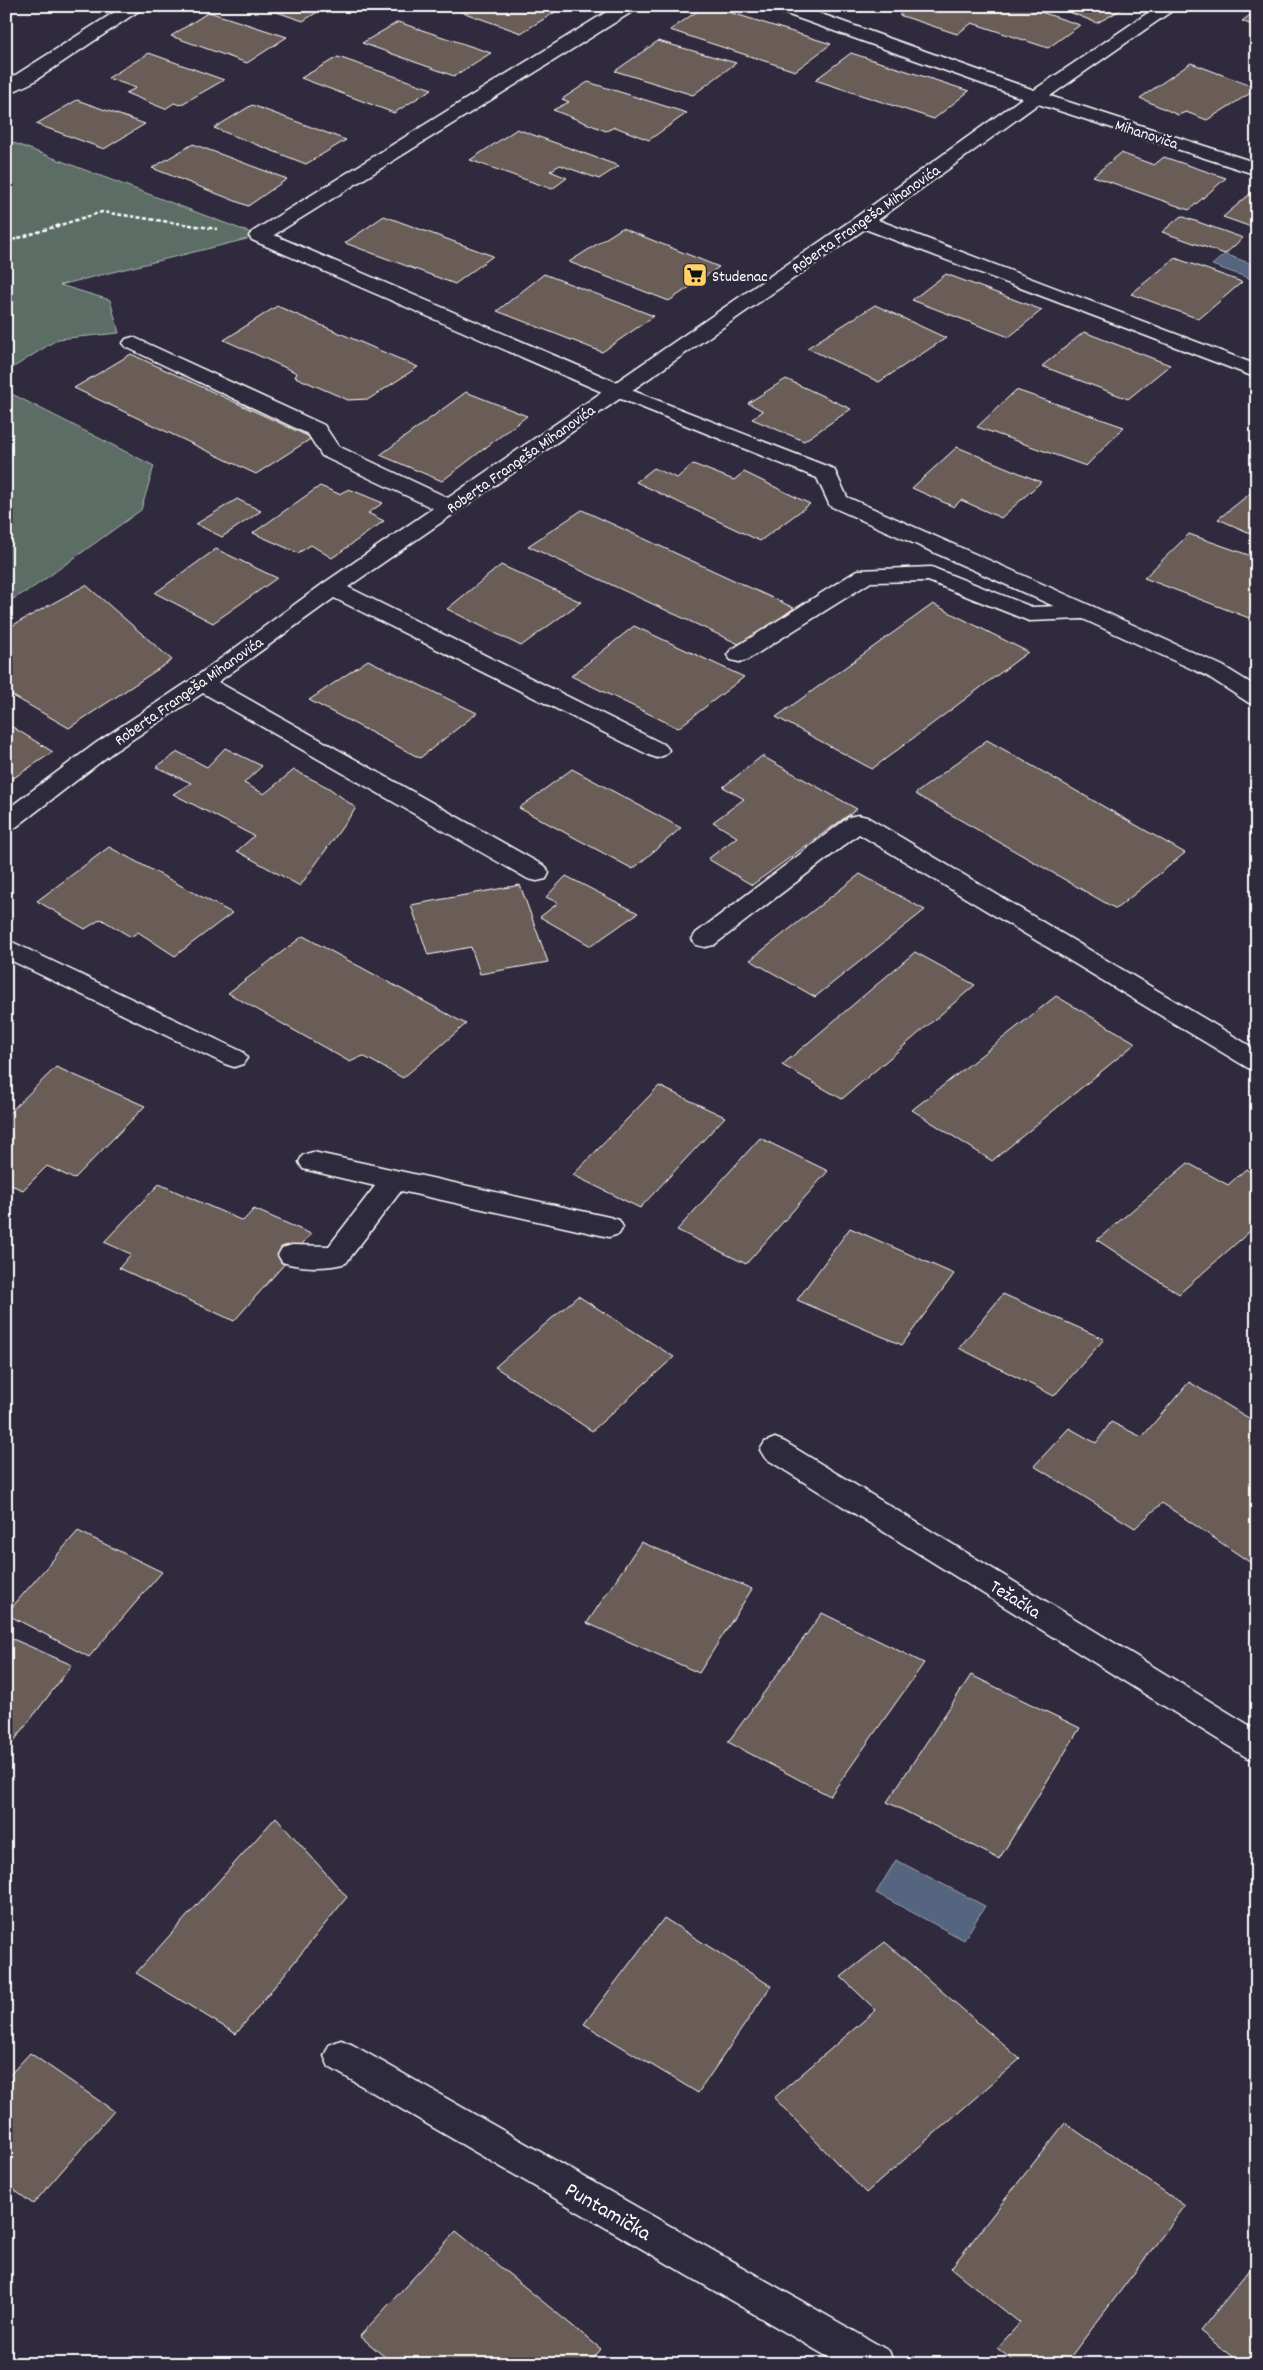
<svg xmlns="http://www.w3.org/2000/svg" width="1263" height="2370" font-family="Dekko,sans-serif">
<style>
.green{fill:#5b6d65;stroke:#adb6b2}
.water{fill:#55657f;stroke:#99a3b2}
.building{fill:#6b5d59;stroke:#fff}
.lines{fill:none;stroke-linecap:round;stroke-linejoin:round}
.lane-casing{stroke:#fff;stroke-width:3}
.street-casing{stroke:#fff;stroke-width:3}
.path{stroke:#fff;stroke-width:2.5;stroke-dasharray:4 2.5;stroke-linecap:butt}
.lane{fill:#2f2a3d;fill-rule:evenodd}
.street{fill:#2f2a3d;fill-rule:evenodd}
.labels{text-anchor:middle;stroke-width:5;stroke-linejoin:round;paint-order:stroke}
.far-street-label{font-size:16px;fill:#fff;stroke:#2f2a3d}
.far-poi-label{font-size:16px;fill:#fff;stroke:#2f2a3d;text-anchor:start}
.street-label{font-size:19px;fill:#fff;stroke:#2f2a3d}
.near-street-label{font-size:22px;fill:#fff;stroke:#2f2a3d}
</style>
<rect width="100%" height="100%" fill="#2f2a3d"/>
<filter id="ink" filterUnits="userSpaceOnUse"><feTurbulence type="fractalNoise" baseFrequency=".02" numOctaves="2"/><feDisplacementMap in="SourceGraphic" scale="10" xChannelSelector="R" yChannelSelector="G"/><feConvolveMatrix kernelMatrix="1 2 1 2 8 2 1 2 1" color-interpolation-filters="sRGB"/></filter>
<g filter="url(#ink)">
<path class="green" d="M6,140l253,96 -199,49 50,15 9,33 -61,6 -52,33z
M6,391l148,75 -13,44 -107,77 -28,16z"/>
<path class="water" d="M1225,254l32,12v15l-45,-16z
M896,1860l89,46 -21,34 -88,-47z"/>
<path class="building" d="M259,6h68l-24,15z
M445,6h97l15,5 -36,22z
M705,6h5l121,38 -36,27 -125,-41z
M910,6h113l57,19 -32,23 -76,-25 -15,11 -58,-19z
M1064,6h64l-31,17 -35,-14z
M1257,10v17l-15,-6z
M209,12l78,25 -40,26 -76,-27z
M398,22l93,31 -37,23 -92,-33z
M658,41l78,22 -43,32 -78,-24z
M149,53l75,27 -44,25 -6,-2 -9,6 -39,-16 10,-5 -28,-10z
M851,53l118,38 -35,28 -119,-39z
M338,57l94,32 -38,24 -93,-35z
M1191,63l66,25v1l-50,31 -21,-8 -8,3 -38,-17z
M588,82l99,31 -38,27 -34,-13 -9,4 -53,-21 16,-8 -7,-3z
M77,100l68,24 -41,25 -68,-25z
M252,105l94,35 -40,24 -92,-36z
M517,129l102,37 -20,13 -39,-14 -10,6 17,7 -15,11 -82,-29z
M193,144l94,35 -39,27 -96,-38z
M1121,153l33,12 10,-8 62,21 -37,32 -96,-34z
M1257,188v41l-34,-12z
M384,216l109,40 -38,28 -110,-41z
M1181,216l62,22 -18,16 -63,-22z
M622,228l97,39 -50,34 -100,-39z
M1175,258l67,24 -43,37 -68,-25z
M544,274l110,42 -52,36 -105,-41z
M946,274l96,36 -33,27 -97,-37z
M875,305l71,33 -67,44 -72,-34z
M277,306l141,61 -49,32 -21,1 -53,-23 2,-4 -73,-33z
M1084,332l86,33 -42,34 -86,-33z
M131,354l181,84 -56,36 -182,-86z
M786,379l65,30 -47,32 -52,-22 11,-8 -15,-8z
M1016,390l108,37 -38,39 -109,-39z
M466,392l61,24 -85,65 -62,-26z
M957,447l84,35 -40,36 -40,-18 -7,7 -42,-19z
M693,464l41,16 10,-8 66,32 -50,37 -124,-59 18,-14 23,10z
M320,486l19,8 10,-5 34,14 -15,10 16,8 -52,37 -21,-13 -13,8 -45,-20z
M1257,488v48l-39,-17z
M237,499l24,12 -39,26 -26,-13z
M582,510l212,98 -51,38 -215,-100z
M1189,534l68,24v52l-8,8 -105,-40z
M216,549l61,29 -64,45 -58,-30z
M501,565l80,37 -60,44 -74,-37z
M86,585l86,75 -103,68 -63,-36v-63z
M933,604l95,48 -156,117 -96,-52z
M634,626l110,51 -66,51 -107,-52z
M368,660l109,53 -57,45 -111,-58z
M6,723l47,29 -47,31z
M987,740l198,113 -69,56 -201,-115z
M225,748l37,18 -18,17 20,11 30,-24 35,18 27,20 -56,78 -63,-35 17,-15 -81,-42 18,-11 -35,-16 22,-15 29,15z
M762,756l95,53 -105,76 -44,-26 29,-22 -24,-15 31,-23 -21,-12z
M572,769l109,59 -48,41 -114,-61z
M109,847l123,66 -57,43 -37,-24 -7,5 -30,-18 -16,10 -48,-28z
M860,874l65,36 -110,87 -65,-37z
M566,876l72,37 -47,33 -51,-29 18,-14 -12,-6z
M520,885l28,77 -68,12 -9,-27 -43,8 -17,-50z
M303,936l163,88 -63,54 -40,-22 -13,6 -122,-69z
M915,952l60,33 -133,114 -60,-34z
M1056,996l80,47 -144,118 -80,-51z
M56,1067l89,39 -71,73 -27,-13 -24,24 -17,-7v-67z
M659,1086l66,31 -85,91 -67,-33z
M760,1138l68,33 -82,93 -69,-34z
M1188,1163l40,22 18,-16 11,8v48l-78,69 -82,-54z
M159,1184l84,37 11,-12 57,25 -77,87 -115,-53 12,-14 -27,-12z
M850,1228l104,46 -52,71 -105,-45z
M1003,1294l101,45 -50,57 -95,-48z
M578,1296l96,61 -82,74 -97,-64z
M1189,1382l68,41v144l-95,-64 -27,25 -101,-62 35,-38 27,15 15,-21 31,15z
M78,1531l84,41 -73,85 -83,-43z
M641,1542l111,47 -53,84 -112,-50z
M822,1613l102,50 -94,133 -102,-54z
M6,1636l66,29 -61,80 -5,-2z
M971,1675l109,53 -81,131 -112,-57z
M276,1817l71,80 -111,137 -100,-61z
M664,1918l107,68 -73,107 -114,-69z
M885,1942l135,117 -154,134 -92,-95 102,-88 -35,-33z
M30,2053l84,58 -81,93 -27,-20v-105z
M1065,2123l120,83 -120,158h-48l-20,-16 23,-25 -69,-55z
M456,2231l145,118 -12,15h-196l-33,-28z
M1257,2261v103h-16l-41,-33z"/>
<g class="lines">
<defs>
<path id="lane" d="M133,337l191,88 14,21 119,56 3,5 -3,5 -8,2 -8,-2 -119,-56 -14,-22 -182,-87 -3,-4 3,-4z
M618,385l216,84 13,28 247,110 3,5 -3,5 -8,2 -8,-2 -248,-111 -13,-28 -206,-83 -4,-4 4,-4z
M313,1152l296,65 10,3 4,7 -4,7 -10,3 -208,-46 -55,72c-19,6 -45,5 -64,-1l-4,-7 4,-7 10,-3 37,1 46,-60 -72,-17 -4,-7 4,-7z"/>
<path id="street" d="M124,6h22l-113,76 -27,13v-14z
M616,6h22l-3,4 -361,225 342,147 240,-165 166,-119 -247,-88 -3,-4h27l235,84 124,-84h21l-129,90 207,67v12l-219,-71 -160,116 379,145v13l-392,-149 -517,358 317,158 4,5 -4,5 -8,3 -8,-3 -315,-157 -116,84 328,185 3,6 -3,6 -9,2 -9,-2 -325,-186 -91,60 -97,75 -9,2v-20l90,-67 98,-65 130,-95 278,-191 -350,-152 -3,-4 3,-4z
M931,567l101,40 54,-2 8,2 129,59 34,21v18l-8,-2 -42,-27 -124,-57 -54,2 -101,-40 -57,1 -124,78 -8,2 -8,-2 -4,-5 4,-5 127,-80z
M858,815l9,2 390,233v21l-9,-3 -389,-234 -145,111 -9,2 -9,-2 -4,-6 4,-6 153,-116z
M6,939l237,113 4,6 -4,6 -9,3 -9,-3 -219,-106z
M775,1438l10,4 472,288v30l-11,-3 -481,-299 -5,-8 5,-8z
M341,2040l12,5 536,306 5,13h-54l-511,-297 -5,-11 5,-11z"/>
</defs>
<use href="#lane" class="lane-casing"/>
<use href="#street" class="street-casing"/>
<path class="path" d="M6,242l96,-30 115,17"/>
<use href="#lane" class="lane"/>
<use href="#street" class="street"/>
</g>
</g>
<defs>
<symbol id="supermarket-square" viewBox="-11 -11 22 22"><rect x="-9" y="-9" width="18" height="18" rx="4" fill="#ffd166" stroke="#2f2a3d"/><path d="M-6-5.5h2.5l.6 2H6L4.5 2H-2.5L-4.4-4H-6ZM-1.5 3.2a1.3 1.3 0 1 0 .1 0ZM3 3.2a1.3 1.3 0 1 0 .1 0Z" fill="#111"/></symbol>
</defs>
<g fill-rule="evenodd">
<use href="#supermarket-square" x="681" y="261" width="28" height="28"/>
</g>
<g class="labels">
<g class="far-street-label">
<text transform="translate(1147 133) rotate(18)" y="6">Mihanoviča</text>
<text transform="translate(865 218) rotate(-35)" y="6">Roberta Frangeša Mihanovića</text>
<text transform="translate(520 458) rotate(-35)" y="6">Roberta Frangeša Mihanovića</text>
<text transform="translate(188 690) rotate(-35)" y="6">Roberta Frangeša Mihanovića</text>
</g>
<g class="far-poi-label">
<text x="712" y="281">Studenac</text>
</g>
<g class="street-label">
<text transform="translate(1016 1598) rotate(32)" y="7">Težačka</text>
</g>
<g class="near-street-label">
<text transform="translate(609 2210) rotate(30)" y="8">Puntamička</text>
</g>
</g>
<rect width="1263" height="2370" fill="none" stroke="#2f2a3d" stroke-width="25"/>
<rect x="12" y="12" width="1238" height="2345" fill="none" stroke="#fff" stroke-width="2" filter="url(#ink)"/>
</svg>
